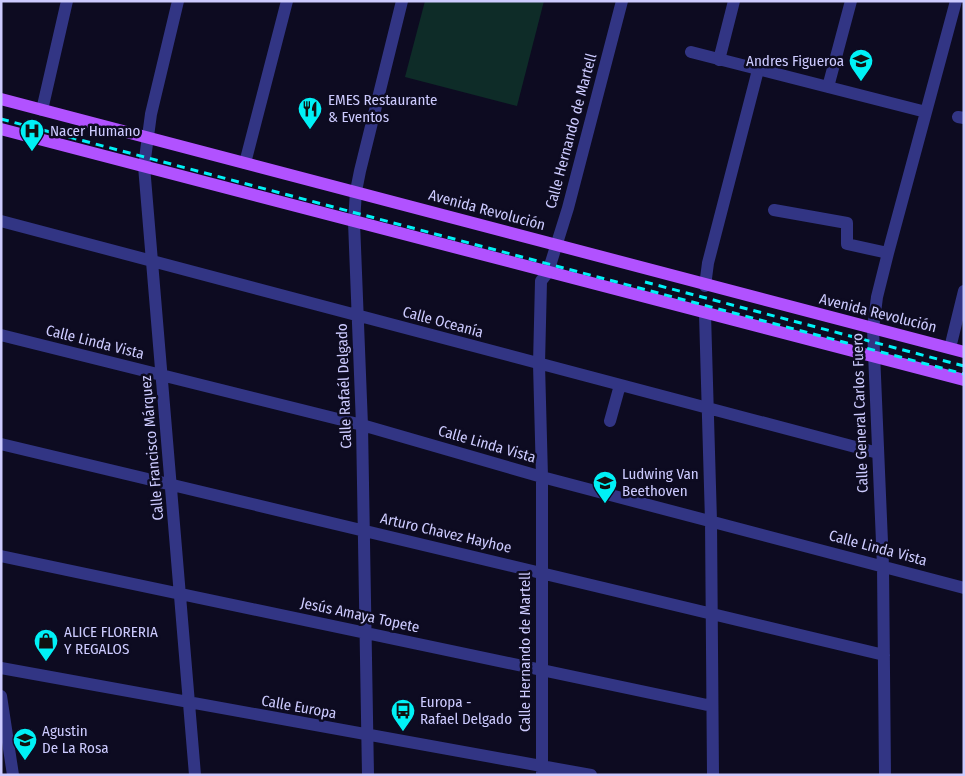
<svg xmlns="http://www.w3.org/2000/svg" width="965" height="776" font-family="'Fira Sans Condensed',sans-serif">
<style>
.green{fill:#0e2c28}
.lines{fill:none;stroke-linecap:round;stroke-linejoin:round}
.street{stroke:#323584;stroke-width:12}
.primary{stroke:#b152ff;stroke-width:12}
.rail{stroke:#00f1f6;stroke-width:3;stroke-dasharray:8 6;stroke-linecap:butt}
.labels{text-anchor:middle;stroke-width:5;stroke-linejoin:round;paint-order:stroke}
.poi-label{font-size:15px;fill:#cdcbff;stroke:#0d0b21;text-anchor:start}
.street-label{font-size:15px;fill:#cdcbff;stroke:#0d0b21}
</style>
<rect width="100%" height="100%" fill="#0d0b21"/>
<path class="green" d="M425,1h119l-27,105 -112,-29z"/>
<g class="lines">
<path class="street" d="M178,1l-27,113 -7,52 51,609
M691,52l235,60
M719,60l15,-59
M828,87l23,-86
M42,110l25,-109
M958,117l6,1
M245,163l42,-162
M774,210l73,13v21l41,9
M1,221l877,232
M705,286l3,-23 50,-193
M705,314l6,207 2,254
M1,335l361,90 180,52 422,111
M950,348l14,-57
M610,421l10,-36
M1,444l883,211
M1,556l711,150
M1,668l590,107
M1,696l12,79
M368,775l-6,-350 -8,-203 2,-31 4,-20 42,-170
M542,775v-298l-3,-113 2,-83 7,-9 20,-64 54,-207
M885,775l-2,-209 -10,-237 4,-32 11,-44 68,-252"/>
<path class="primary" d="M1,99l963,253
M1,129l963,251"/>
<path class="rail" d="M1,119l963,255
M645,282l319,84"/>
</g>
<defs>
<symbol id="school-pin" viewBox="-11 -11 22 30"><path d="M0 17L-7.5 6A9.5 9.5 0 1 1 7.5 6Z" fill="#00f1f6" stroke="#0d0b21"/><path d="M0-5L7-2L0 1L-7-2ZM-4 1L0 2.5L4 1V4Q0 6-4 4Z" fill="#111"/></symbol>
<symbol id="restaurant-pin" viewBox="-11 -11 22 30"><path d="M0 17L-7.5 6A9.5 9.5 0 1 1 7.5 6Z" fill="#00f1f6" stroke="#0d0b21"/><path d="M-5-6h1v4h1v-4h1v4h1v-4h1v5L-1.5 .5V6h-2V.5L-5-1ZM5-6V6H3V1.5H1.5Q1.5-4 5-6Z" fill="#111"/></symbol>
<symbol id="hospital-pin" viewBox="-11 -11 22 30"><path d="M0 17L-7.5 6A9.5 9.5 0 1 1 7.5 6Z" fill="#00f1f6" stroke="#0d0b21"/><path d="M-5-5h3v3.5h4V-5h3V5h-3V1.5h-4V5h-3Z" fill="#111"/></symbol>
<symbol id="shop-pin" viewBox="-11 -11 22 30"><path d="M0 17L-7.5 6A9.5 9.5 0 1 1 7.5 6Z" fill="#00f1f6" stroke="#0d0b21"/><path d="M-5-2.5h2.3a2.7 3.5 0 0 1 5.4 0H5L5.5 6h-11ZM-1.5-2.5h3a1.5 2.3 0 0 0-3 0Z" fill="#111"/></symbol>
<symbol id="bus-pin" viewBox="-11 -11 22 30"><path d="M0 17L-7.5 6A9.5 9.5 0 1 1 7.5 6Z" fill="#00f1f6" stroke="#0d0b21"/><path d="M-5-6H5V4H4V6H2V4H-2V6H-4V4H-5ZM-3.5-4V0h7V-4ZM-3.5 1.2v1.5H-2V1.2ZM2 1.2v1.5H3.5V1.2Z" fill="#111"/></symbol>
</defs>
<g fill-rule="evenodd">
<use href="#school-pin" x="847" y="47" width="28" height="38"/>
<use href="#restaurant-pin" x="296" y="95" width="28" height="38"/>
<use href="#hospital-pin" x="18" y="117" width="28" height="38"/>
<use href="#school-pin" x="591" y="469" width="28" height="38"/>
<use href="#shop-pin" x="32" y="627" width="28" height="38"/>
<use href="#bus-pin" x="389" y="697" width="28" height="38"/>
<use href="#school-pin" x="11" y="726" width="28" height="38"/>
</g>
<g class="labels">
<g class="poi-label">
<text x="844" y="66" text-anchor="end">Andres Figueroa</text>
<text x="328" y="105">EMES Restaurante<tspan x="328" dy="17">&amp; Eventos</tspan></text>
<text x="50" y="136">Nacer Humano</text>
<text x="622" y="479">Ludwing Van<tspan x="622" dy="17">Beethoven</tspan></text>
<text x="64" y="637">ALICE FLORERIA<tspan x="64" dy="17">Y REGALOS</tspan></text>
<text x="420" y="707">Europa -<tspan x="420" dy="17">Rafael Delgado</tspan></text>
<text x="42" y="736">Agustin<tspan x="42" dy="17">De La Rosa</tspan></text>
</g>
<g class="street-label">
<text transform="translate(571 131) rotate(-75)" y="5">Calle Hernando de Martell</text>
<text transform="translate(487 210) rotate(15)" y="5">Avenida Revolución</text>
<text transform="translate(878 313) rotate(14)" y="5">Avenida Revolución</text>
<text transform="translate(443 322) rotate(15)" y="5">Calle Oceanía</text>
<text transform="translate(95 342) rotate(14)" y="5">Calle Linda Vista</text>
<text transform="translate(344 386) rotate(-92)" y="5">Calle Rafaél Delgado</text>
<text transform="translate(860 413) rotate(-92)" y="5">Calle General Carlos Fuero</text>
<text transform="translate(487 444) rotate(16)" y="5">Calle Linda Vista</text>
<text transform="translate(152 448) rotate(-95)" y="5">Calle Francisco Márquez</text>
<text transform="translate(446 533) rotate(13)" y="5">Arturo Chavez Hayhoe</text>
<text transform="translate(878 548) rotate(15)" y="5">Calle Linda Vista</text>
<text transform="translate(360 615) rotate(12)" y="5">Jesús Amaya Topete</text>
<text transform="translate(525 652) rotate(-90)" y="5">Calle Hernando de Martell</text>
<text transform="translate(299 707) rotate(10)" y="5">Calle Europa</text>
</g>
</g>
<rect width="965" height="776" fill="none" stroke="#cdcbff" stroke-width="5"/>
</svg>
